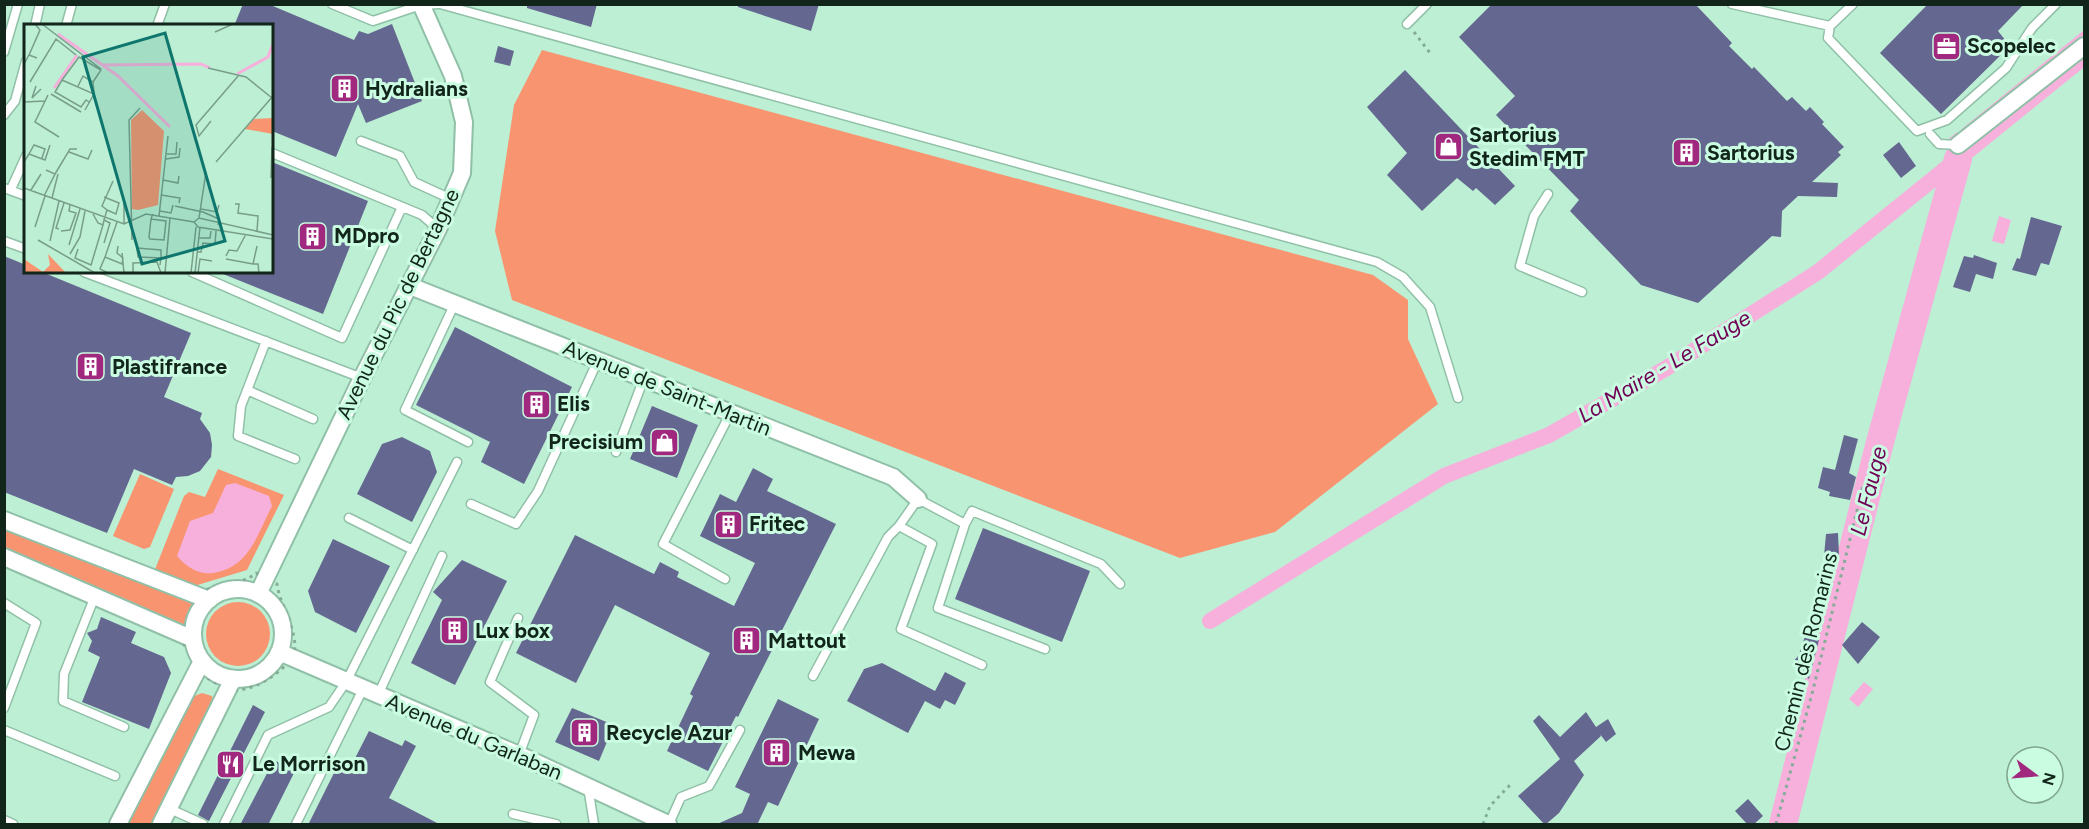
<svg xmlns="http://www.w3.org/2000/svg" width="2089" height="829" font-family="Figtree,sans-serif">
<style>
.green{fill:#f89570}
.water{fill:#f7b0dc}
.lines{fill:none;stroke-linecap:round;stroke-linejoin:round}
.stream{stroke:#f7b0dc;stroke-width:4.5}
.canal{stroke:#f7b0dc;stroke-width:16}
.river{stroke:#f7b0dc;stroke-width:28}
.building{fill:#64678f}
.lane-casing{stroke:#90c0a7;stroke-width:11}
.street-casing{stroke:#90c0a7;stroke-width:20}
.path{stroke:#84ac97;stroke-width:3;stroke-dasharray:3 4.5;stroke-linecap:butt}
.lane{stroke:#fff;stroke-width:8}
.street{stroke:#fff;stroke-width:16}
.labels{text-anchor:middle;stroke-width:6;stroke-linejoin:round;paint-order:stroke}
.poi-label{font-size:21px;font-weight:bold;fill:#11251b;stroke:#cafce1;text-anchor:start}
.street-label{font-size:21px;fill:#11251b;stroke:#cafce1}
.water-label{font-size:22px;font-style:italic;fill:#6f0055;stroke:#cafce1}
.inset-river{fill:none;stroke:#f7b0dc;stroke-width:3}
.inset-road{fill:none;stroke:#789e8a;stroke-width:1.5}
.view{fill:#0f766e;fill-opacity:0.15;stroke:#0f766e;stroke-width:3}
.inset-edge{fill:none;stroke:#11251b;stroke-width:3}
</style>
<rect width="100%" height="100%" fill="#bdefd4"/>
<path class="green" d="M542,50l831,225 35,25v39l30,65 -163,128 -95,26 -668,-258 -17,-69 19,-126z
M218,469l66,26 -37,75 -56,17 -37,-15 30,-76 5,-4 16,5z
M140,474l34,15 -24,58 -6,2 -31,-13z
M4,526l189,75 -9,27 -179,-73z
M206 634a32 32 0 1 1 64 0a32 32 0 1 1-64 0Z
M202,693l10,3 2,7 -61,121h-25l64,-127z"/>
<path class="water" d="M1999,216l12,4 -7,24 -12,-3z
M235,483l34,13 3,10c-15,29 -23,62 -59,67 -14,2 -27,-6 -36,-17l13,-35 23,-8 13,-28z
M1864,682l9,7 -15,18 -9,-8z"/>
<g class="lines">
<path class="stream" d="M1964,130l120,-97
M1957,135l-11,9 12,15"/>
<path class="canal" d="M1210,621l234,-145 105,-41 116,-66 153,-97 266,-215"/>
<path class="river" d="M1783,824l96,-378 79,-287"/>
</g>
<path class="building" d="M243,4h25l86,36 5,-9 9,3 24,-10 30,77 -56,22 -8,-19 -22,53 -64,-26v-105h-38z
M527,4h70l-6,23 -64,-19z
M738,4h81l-8,27 -73,-24z
M1492,4h203l37,39 -3,3 23,23 2,-2 33,34 5,-4 14,14 4,-4 14,15 -2,2 22,23 -6,5 3,3 -29,27 26,1 -1,14 -39,-1 -16,15 -1,26 -9,-1 -74,67 -57,-18 -71,-74 9,-11 -83,-85 19,-19 -56,-59z
M1928,4h96l-26,27 12,15 -69,68 -61,-61z
M498,46l16,5 -4,15 -16,-4z
M1405,70l110,116 -20,19 -19,-17 -3,3 -16,-13 -35,33 -35,-36 20,-22 -40,-46z
M1899,142l17,24 -15,12 -18,-23z
M272,162l96,39 -45,113 -105,-42h54z
M2031,217l31,9 -13,39 -8,-2 -5,13 -24,-6 5,-12 3,1z
M1974,255l23,8 -4,16 -17,-5 -6,18 -17,-5 11,-31 9,2z
M4,256l22,9v7h16l149,61 -27,64 38,16 -2,6 10,14 2,12 -1,12 -11,14 -12,5 -12,1 -4,8 -38,-16 -27,64 -103,-41z
M455,327l117,60 -48,97 -43,-22 9,-20 -74,-37z
M652,406l46,19 -21,53 -47,-19z
M1844,435l14,4 -9,34 7,4 -6,23 -21,-4 1,-4 -12,-4 5,-21 12,3z
M402,437l28,14 7,21 -25,50 -55,-28 25,-50z
M753,468l20,11 -6,12 69,33 -98,193 -2,-1 -28,55 -41,-20 26,-55 -3,-2 20,-41 -95,-48 -39,78 -60,-30 59,-118 79,39 6,-12 19,10 -2,5 57,29 21,-43 -55,-27 20,-42 16,8z
M983,528l107,43 -28,71 -107,-43z
M1838,533l1,22 -15,1 2,-22z
M333,539l57,27 -34,67 -41,-21 -7,-21z
M462,560l45,21 -52,104 -44,-22 31,-63 -9,-8z
M101,617l35,15 -5,11 33,14 7,16 -22,56 -67,-27 18,-45 -12,-6 4,-10 -5,-8 10,-4z
M1862,622l18,15 -22,27 -16,-19z
M1808,627l11,13 -10,39 -17,-16 7,-8z
M882,663l53,28 10,-19 21,11 -11,22 -10,-5 -5,9 -15,-8 -17,32 -61,-32 17,-32z
M778,699l41,20 -41,87 -10,-4 -11,23h-42l27,-12 8,-19 -15,-7z
M253,705l12,7 -56,109 -11,-6z
M572,708l42,17 -15,36 -44,-19z
M1586,712l10,15 12,-8 8,15 -10,8 -6,-8 1,2 -27,25 10,14 -25,38 -14,12 -27,-29 42,-37 -27,-38 6,-6 21,22z
M369,731l33,15 3,-6 11,6 -27,52 52,27h-133l29,-58 11,5z
M274,760l21,11 -27,54h-28z
M1748,799l15,17 -10,9h-5l-13,-14z"/>
<g class="lines">
<defs>
<path id="lane" d="M332,4l41,17 48,-16 18,-1
M440,4l937,258 26,15 27,30 28,91
M1732,4l98,22 23,-22
M1407,24l20,-20
M35,26l5,-22
M66,26l6,-22
M157,26l8,-22
M1830,26l-2,12 89,93 30,-11 59,-52 26,-40 24,-24
M4,52l14,-48
M4,115l11,-14 11,-40
M1930,134l9,10 19,1
M361,141l39,15 14,26 37,17
M272,153l150,62 16,14
M4,188l22,8
M11,189l15,-33
M1548,194l-14,22 -14,50 62,26
M4,241l22,8
M84,272l278,106
M192,272l150,66 60,-131
M454,305l-49,105 63,32
M266,341l-25,65 -3,30 57,23
M247,390l66,29
M616,452l28,-74
M471,504l45,20 22,-33 60,-131
M349,518l64,32
M965,524l-27,84 107,41
M725,579l-62,-35 67,-130
M95,596l-31,78 -1,27 61,26
M4,603l32,20 -32,85
M518,618l-28,64 44,33 -15,40
M982,665l-81,-36 31,-85 -33,-18 19,-27 47,25 7,-13 129,53 19,20
M813,676l75,-139 11,-11
M378,695l64,-139
M4,730l111,46
M588,787l6,37
M170,809l33,15
M513,814l43,10
M4,820l9,4
M224,824l44,-89 61,-28 17,-25 111,-220
M296,824l67,-135
M669,824l12,-27 28,-11 31,-56"/>
<path id="street" d="M1958,145l126,-99
M410,286l483,191 25,22
M4,520l205,80
M4,557l189,82
M193 634a45 45 0 1 1 90 0a45 45 0 1 1-90 0Z
M258,594l104,-216 76,-149 24,-56 2,-51 -11,-46 -32,-72
M279,652l247,106 142,66
M118,824l84,-163
M161,824l72,-145"/>
</defs>
<use href="#lane" class="lane-casing"/>
<use href="#street" class="street-casing"/>
<path class="path" d="M1414,32l16,21
M256,573l21,11c3,21 17,40 18,62 0,20 -38,44 -58,44 -17,-1 -32,-14 -44,-23l-1,-13 -12,-14 20,-49 48,-12z
M1483,824l7,-18 20,-21
M1776,824l36,-130 51,-208"/>
<use href="#lane" class="lane"/>
<use href="#street" class="street"/>
</g>
<defs>
<symbol id="office-square" viewBox="-11 -11 22 22"><rect x="-9" y="-9" width="18" height="18" rx="4" fill="#a1287f" stroke="#cafce1"/><path d="M-6-3h4V-5.5h4V-3h4V5H-6ZM-1-4.5V-3h2v-1.5ZM-6 0V1H6V0Z" fill="#fff"/></symbol>
<symbol id="building-square" viewBox="-11 -11 22 22"><rect x="-9" y="-9" width="18" height="18" rx="4" fill="#a1287f" stroke="#cafce1"/><path d="M-4-6H4V6H1V3H-1V6H-4ZM-2.5-4.3h1.7v1.8h-1.7ZM.8-4.3h1.7v1.8H.8ZM-2.5-1h1.7V.8h-1.7ZM.8-1h1.7V.8H.8Z" fill="#fff"/></symbol>
<symbol id="shop-square" viewBox="-11 -11 22 22"><rect x="-9" y="-9" width="18" height="18" rx="4" fill="#a1287f" stroke="#cafce1"/><path d="M-5-2.5h2.3a2.7 3.5 0 0 1 5.4 0H5L5.5 6h-11ZM-1.5-2.5h3a1.5 2.3 0 0 0-3 0Z" fill="#fff"/></symbol>
<symbol id="restaurant-square" viewBox="-11 -11 22 22"><rect x="-9" y="-9" width="18" height="18" rx="4" fill="#a1287f" stroke="#cafce1"/><path d="M-5-6h1v4h1v-4h1v4h1v-4h1v5L-1.5 .5V6h-2V.5L-5-1ZM5-6V6H3V1.5H1.5Q1.5-4 5-6Z" fill="#fff"/></symbol>
</defs>
<g fill-rule="evenodd">
<use href="#office-square" x="1930" y="30" width="33" height="33"/>
<use href="#building-square" x="328" y="72" width="33" height="33"/>
<use href="#shop-square" x="1432" y="130" width="33" height="33"/>
<use href="#building-square" x="1670" y="136" width="33" height="33"/>
<use href="#building-square" x="296" y="220" width="33" height="33"/>
<use href="#building-square" x="74" y="350" width="33" height="33"/>
<use href="#building-square" x="520" y="388" width="33" height="33"/>
<use href="#shop-square" x="648" y="426" width="33" height="33"/>
<use href="#building-square" x="712" y="508" width="33" height="33"/>
<use href="#building-square" x="438" y="614" width="33" height="33"/>
<use href="#building-square" x="730" y="624" width="33" height="33"/>
<use href="#building-square" x="568" y="716" width="33" height="33"/>
<use href="#building-square" x="760" y="736" width="33" height="33"/>
<use href="#restaurant-square" x="214" y="748" width="33" height="33"/>
</g>
<g class="labels">
<g class="poi-label">
<text x="1967" y="53">Scopelec</text>
<text x="365" y="96">Hydralians</text>
<text x="1469" y="142">Sartorius<tspan x="1469" dy="24">Stedim FMT</tspan></text>
<text x="1707" y="160">Sartorius</text>
<text x="334" y="243">MDpro</text>
<text x="112" y="374">Plastifrance</text>
<text x="557" y="411">Elis</text>
<text x="643" y="449" text-anchor="end">Precisium</text>
<text x="749" y="531">Fritec</text>
<text x="475" y="638">Lux box</text>
<text x="768" y="648">Mattout</text>
<text x="606" y="740">Recycle Azur</text>
<text x="798" y="760">Mewa</text>
<text x="252" y="771">Le Morrison</text>
</g>
<g class="street-label">
<text transform="translate(398 304) rotate(-64)" y="7">Avenue du Pic de Bertagne</text>
<text transform="translate(667 388) rotate(22)" y="7">Avenue de Saint-Martin</text>
<text transform="translate(1806 652) rotate(-76)" y="7">Chemin des Romarins</text>
<text transform="translate(474 737) rotate(23)" y="7">Avenue du Garlaban</text>
</g>
<g class="water-label">
<text transform="translate(1664 366) rotate(-31)" y="8">La Maïre - Le Fauge</text>
<text transform="translate(1868 491) rotate(-76)" y="8">Le Fauge</text>
</g>
</g>
<g transform="translate(24 24)">
<rect width="249" height="249" fill="#bdefd4"/>
<path d="M118,86l22,21 -6,74 -20,5 -6,-1 -1,-89zM249,94v16l-28,-5 9,-10zM24,230l18,19h-42v-14l19,13 7,-7z" fill="#f89570"/>
<path class="inset-river" d="M34,10l60,42 52,51M78,41l99,-1 9,4M213,50l31,-17 5,-13M30,64l23,-33"/>
<path class="inset-road" d="M18,0l59,45M191,8l18,-8M5,31l11,-25 -5,-6M0,40l5,-9 8,3M184,44l38,9 26,21M38,56l17,-23 22,13 -8,12M6,58l26,-43 20,16M12,62l-4,12 9,-9M54,62l5,-10 10,6 1,11M27,70l30,18M24,71l-13,27 24,15M0,78l21,-1M61,86l9,-16 -32,-14 -7,12 26,15 5,-7 3,2M187,97l-12,15 -3,-11 43,-50M45,128l19,7 4,-9M5,130l5,-9 11,4 -3,9M143,130h9l1,-12M142,135l13,-2 1,-9M0,138l5,-8 16,6 5,-15M192,138l57,-66M31,150l15,-25h7M247,154l1,-31M139,156l15,3 1,-7M0,164l100,36 22,-10 48,8M7,166l10,-16M137,171l19,3 -1,5M20,172l11,-22 -9,-4M80,173l15,6 -3,11 -9,-4M28,174l6,-24M211,180h4l-1,9 20,3 -1,16M151,182l28,6 16,7 -1,6M177,185l16,3 2,-7M136,187l11,2 2,-8M69,190l5,9 5,2 1,-5M135,192l9,-80M175,194l7,-46M127,195l15,2 -2,19 -14,-1 -1,-2 2,-18 1,-3 1,-2M93,198l-12,35 17,7 1,-6 -6,-5 1,-7M170,198l4,5 75,12M170,198l5,-4 74,17M100,200v-23M11,203l10,-31M35,205l-3,-1 8,-25M37,207l9,-1 6,-17 -7,-2 1,-6M175,214h11l1,-7M14,216l57,33M108,216l-3,-120 11,-12M26,217l9,-40M80,219l6,-20 -6,-3 3,-10 -5,-4 11,-25M45,221l11,-36M233,222l-4,18h5l1,9M54,225l-3,9 16,7 12,-40M173,228h4l2,-9 12,1 1,-13M98,229l2,20M46,230l10,-17 5,-26M202,232l3,-6 8,1 9,-17M81,233l-5,12 8,4M202,235l27,5M136,241l1,-7 -23,-1 -1,-9 24,2v8M109,249v-10l24,-1 4,11M141,249l5,-55M167,249l5,-46M171,249l5,-46M174,249l2,-14 12,2"/>
<path class="view" d="M141,9l60,208 -83,23 -59,-207z"/>
<rect width="249" height="249" class="inset-edge"/>
</g>
<rect width="2089" height="829" fill="none" stroke="#11251b" stroke-width="12"/>
<g transform="translate(2035 775) rotate(106)"><circle r="28" fill="#cafce1" stroke="#80a692" stroke-width="1.5"/>
<path d="M0-4.5L10 22L0 15L-10 22Z" fill="#a1287f"/>
<text y="-9" font-size="16" font-weight="bold" text-anchor="middle" fill="#11251b">N</text>
</g>
</svg>
